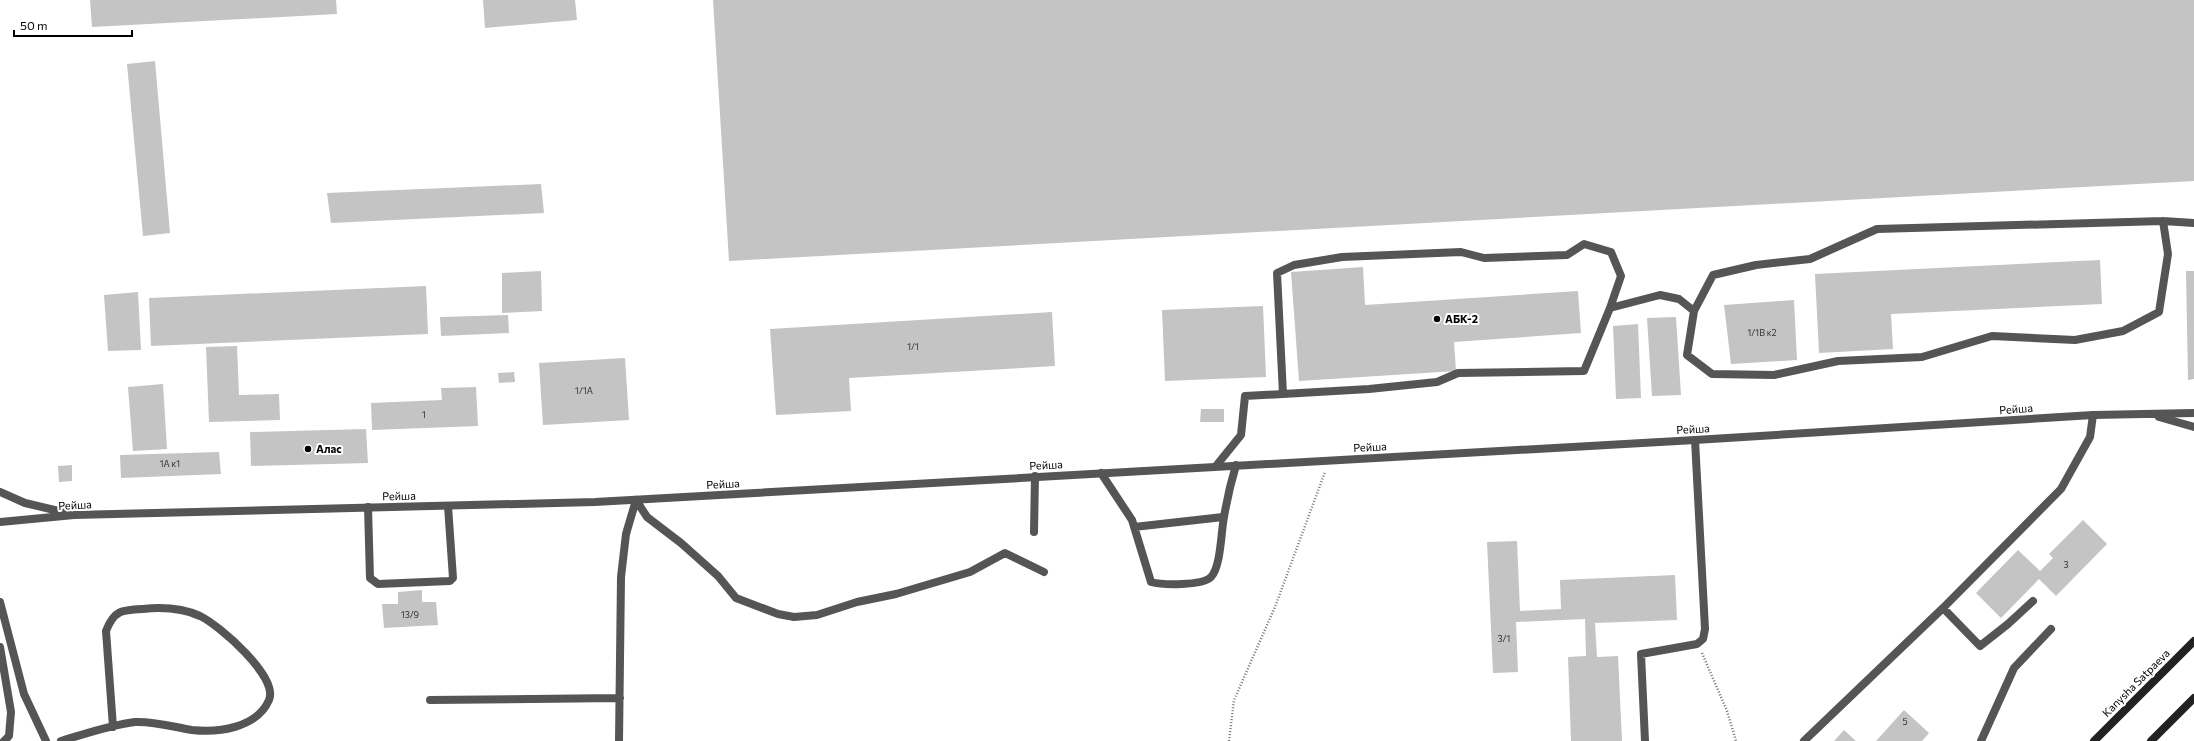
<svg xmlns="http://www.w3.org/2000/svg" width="2194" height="741" font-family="Commissioner,sans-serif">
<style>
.building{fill:#c4c4c4}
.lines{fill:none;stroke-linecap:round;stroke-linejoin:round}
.path{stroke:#777;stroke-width:2.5;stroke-dasharray:1 2;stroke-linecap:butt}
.service{stroke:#555;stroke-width:8}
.minor{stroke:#555;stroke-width:8}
.secondary{stroke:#222;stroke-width:8}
.poi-dot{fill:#000;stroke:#fff;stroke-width:1.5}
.labels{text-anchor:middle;stroke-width:4;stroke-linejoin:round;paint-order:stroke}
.number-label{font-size:9px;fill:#313131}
.poi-label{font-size:11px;font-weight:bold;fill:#000;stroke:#fff;text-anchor:start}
.street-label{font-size:11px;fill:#000;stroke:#fff}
</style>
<rect width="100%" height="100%" fill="#fff"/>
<path class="building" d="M90,0h246l1,14 -245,13z
M483,0h92l2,20 -92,8z
M713,0h1481v181l-1465,80z
M155,61l15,172 -27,3 -16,-172z
M541,184l3,29 -213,10 -4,-30z
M2100,260l2,44 -211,10 2,35 -74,4 -4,-79z
M1363,267l2,38 213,-14 3,42 -127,9 2,29 -157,10 -8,-109z
M541,271l1,40 -40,2v-40z
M2186,271h8v108l-6,1z
M426,286l2,48 -277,12 -2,-48z
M138,292l3,58 -33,1 -4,-56z
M1794,300l3,60 -66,4 -7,-59z
M1263,306l3,71 -101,4 -3,-71z
M1052,312l3,54 -206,12 2,33 -75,4 -6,-86z
M508,315l1,18 -68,3 -1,-19z
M1676,317l5,78 -29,1 -5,-78z
M1638,324l3,74 -25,1 -3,-73z
M237,346l2,49 40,-1 1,26 -71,2 -3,-75z
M625,358l4,62 -86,5 -4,-62z
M514,372l1,10 -16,1 -1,-10z
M163,384l4,65 -34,2 -5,-64z
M476,387l2,39 -106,4 -1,-27 71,-3 -1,-12z
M1201,409h23v13h-24z
M366,429l2,34 -117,3 -1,-34z
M219,452l2,22 -100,4 -1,-23z
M72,465v16l-13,1 -1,-16z
M2083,520l24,24 -51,52 -17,-17 -38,39 -25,-25 42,-43 22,21 13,-13 -4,-4z
M1517,541l3,70 41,-2 -1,-29 115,-5 2,45 -82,3 2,34 21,-1 4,85h-51l-3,-84 18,-1 -1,-37 -69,3 2,50 -25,1 -6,-131z
M422,590v12h14l2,23 -54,3 -2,-24h16v-12z
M1904,710l25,23 -7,8h-46z
M1844,730l12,11h-22z"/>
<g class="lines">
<path class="path" d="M1702,653l25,58 9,30
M1229,741l5,-41 41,-93 50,-135"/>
<path class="service" d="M2163,221l5,33 -9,58 -36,19 -48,9 -83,-4 -70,21 -84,4 -64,14 -62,-1 -25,-19 7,-44 19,-36 43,-10 54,-6 67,-30 286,-8 31,2
M1283,394l86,-5 68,-7 21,-9 126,-2 26,-63 50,-13 19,4 15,12
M1216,466l25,-31 4,-39 38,-2 -6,-121 17,-8 48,-8 119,-5 23,6 83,-3 17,-11 27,8 10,24 -11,32
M1101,473l31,47 19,62c11,3 51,4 60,-5 10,-10 10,-46 13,-60 3,-18 7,-35 12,-52
M636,500l11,17 34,26 37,33 18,22 42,16 16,3 23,-2 40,-13 39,-8 74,-22 35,-19 39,19
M368,507l2,71 8,6 72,-3 3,-3 -5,-72
M1134,527l89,-10
M1034,532l1,-56
M1943,608l37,38 28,-22 25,-23
M0,647l11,65 -2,24 -5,5
M430,700l190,-2
M61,741c24,-7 49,-16 74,-19 19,-1 38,5 57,8 26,3 65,-2 77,-30 10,-23 -50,-75 -69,-84 -18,-8 -38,-9 -57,-7 -21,1 -29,1 -37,22l7,96
M619,741l2,-164 5,-43 10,-34
M1645,741l-4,-87 56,-10 6,-5 2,-10 -10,-189
M1804,741l139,-133 118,-119 29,-52 3,-22
M1981,741l33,-73 37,-39"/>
<path class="minor" d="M2159,417l35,10
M0,492l25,11 42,10
M0,522l74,-7 521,-13 1100,-62 398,-25 101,-2
M0,602l24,92 22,47"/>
<path class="secondary" d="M2094,741l100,-100
M2151,741l43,-43"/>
</g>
<g class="poi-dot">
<circle cx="1437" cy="319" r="4"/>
<circle cx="308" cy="449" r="4"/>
</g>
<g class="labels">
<g class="number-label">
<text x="1762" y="336">1/1В к2</text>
<text x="913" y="350">1/1</text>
<text x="584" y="394">1/1А</text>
<text x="424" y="418">1</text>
<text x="170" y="467">1А к1</text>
<text x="2066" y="568">3</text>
<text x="410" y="618">13/9</text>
<text x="1504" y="642">3/1</text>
<text x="1905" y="725">5</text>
</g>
<g class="poi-label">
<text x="1445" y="323">АБК-2</text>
<text x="316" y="453">Алас</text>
</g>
<g class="street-label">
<text transform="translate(2016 409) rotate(-4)" y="4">Рейша</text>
<text transform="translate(1693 429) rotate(-3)" y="4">Рейша</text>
<text transform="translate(1370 447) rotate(-3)" y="4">Рейша</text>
<text transform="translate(1046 465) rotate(-3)" y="4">Рейша</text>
<text transform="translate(723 484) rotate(-3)" y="4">Рейша</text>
<text transform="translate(399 496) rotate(-1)" y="4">Рейша</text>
<text transform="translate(75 505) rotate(-3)" y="4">Рейша</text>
<text transform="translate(2136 683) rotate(-45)" y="4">Kanysha Satpaeva</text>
</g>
</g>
<path d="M14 30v6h118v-6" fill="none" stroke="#000000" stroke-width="2"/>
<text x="20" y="30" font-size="12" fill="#000000" stroke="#ffffff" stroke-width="3" paint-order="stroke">50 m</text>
</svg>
